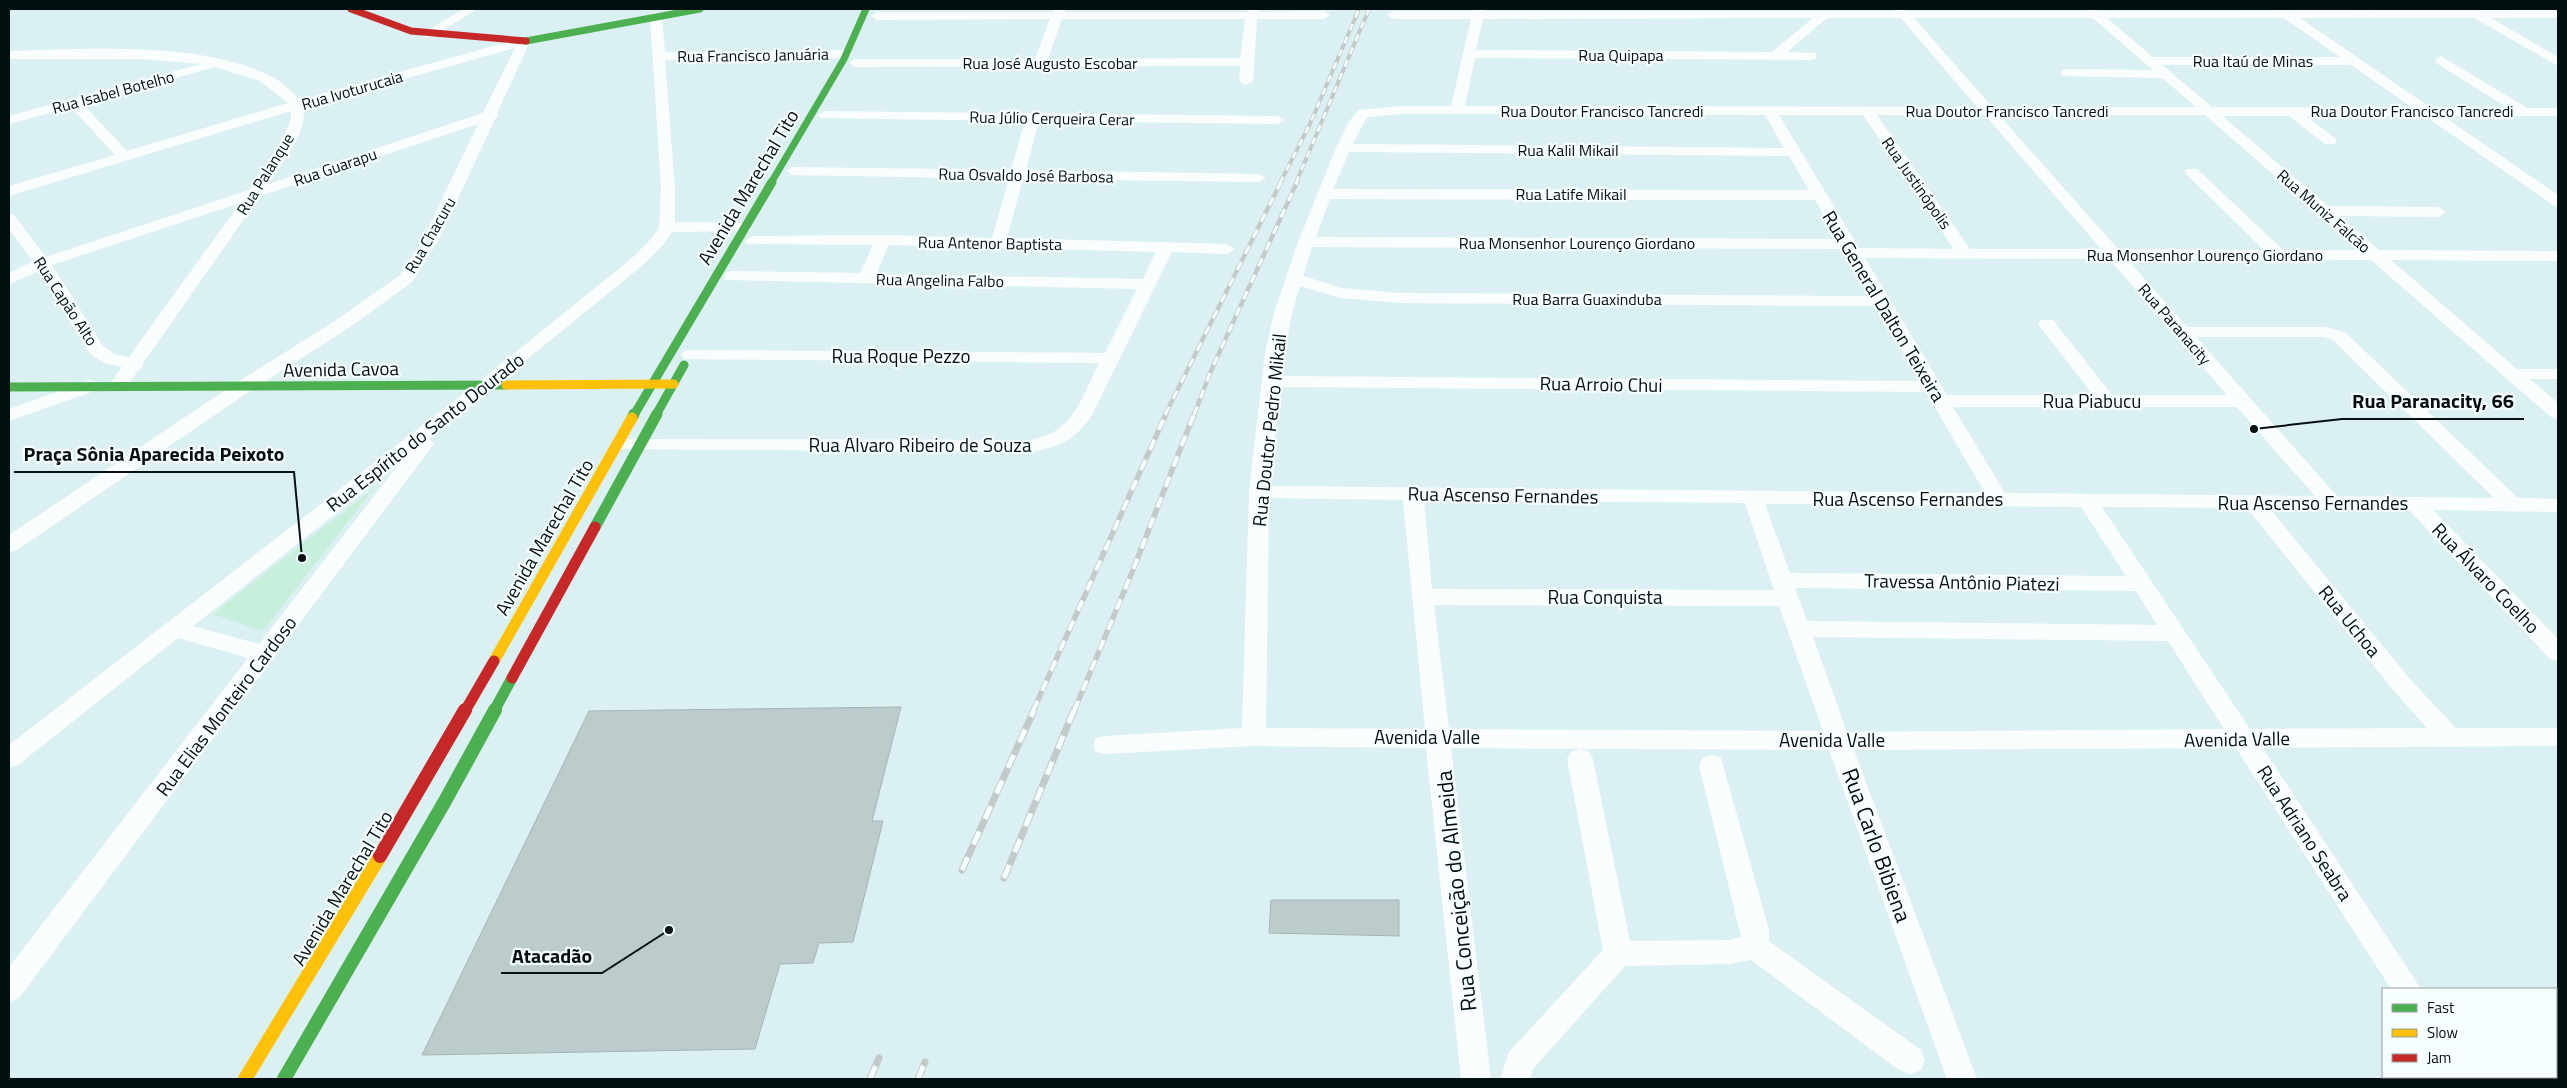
<svg xmlns="http://www.w3.org/2000/svg" width="2567" height="1088" font-family="'Titillium Web',sans-serif">
<style>
.green{fill:#c7efdb}
.building{fill:#bccccc;stroke:#a5b5b4}
.lines{fill:none;stroke-linecap:round;stroke-linejoin:round}
.street{fill:#fafdfd;fill-rule:evenodd}
.fast-far3{stroke:#4caf50;stroke-width:7}
.fast-far2{stroke:#4caf50;stroke-width:9}
.fast-far1{stroke:#4caf50;stroke-width:11}
.fast{stroke:#4caf50;stroke-width:14}
.slow-far2{stroke:#ffc107;stroke-width:9}
.slow-far1{stroke:#ffc107;stroke-width:11}
.slow{stroke:#ffc107;stroke-width:14}
.jam-far2{stroke:#c62828;stroke-width:7}
.jam-far1{stroke:#c62828;stroke-width:11}
.jam{stroke:#c62828;stroke-width:14}
.rail-far3-casing{stroke:#c4caca;stroke-width:4}
.rail-far2-casing{stroke:#c4caca;stroke-width:4.5}
.rail-far1-casing{stroke:#c4caca;stroke-width:5.5}
.rail-casing{stroke:#c4caca;stroke-width:7}
.rail-far3{stroke:#f7feff;stroke-width:2.5;stroke-dasharray:7;stroke-linecap:butt}
.rail-far2{stroke:#f7feff;stroke-width:3;stroke-dasharray:9;stroke-linecap:butt}
.rail-far1{stroke:#f7feff;stroke-width:4;stroke-dasharray:11;stroke-linecap:butt}
.rail{stroke:#f7feff;stroke-width:5;stroke-dasharray:14;stroke-linecap:butt}
.labels{text-anchor:middle;stroke-width:4.5;stroke-linejoin:round;paint-order:stroke}
.far-street-label{font-size:16px;fill:#030f11;stroke:#f7feff}
.street-label{font-size:19px;fill:#030f11;stroke:#f7feff}
.near-street-label{font-size:22px;fill:#030f11;stroke:#f7feff}
.leader{fill:none;stroke:#030f11;stroke-width:2}
.callout-dot{fill:#030f11;stroke:#f7feff;stroke-width:2}
.callout-label{font-size:20px;text-anchor:middle;font-weight:bold;fill:#030f11;stroke:#f7feff;stroke-width:4.5;stroke-linejoin:round;paint-order:stroke}
</style>
<rect width="100%" height="100%" fill="#dbf0f2"/>
<path class="green" d="M375,487l-112,144 -48,-16v-3z"/>
<path class="building" d="M901,707l-29,114h11l-30,121 -34,1 -6,20 -33,1 -25,85 -333,6 167,-344z
M1271,900h128v36l-130,-3z"/>
<g class="lines">
<path class="street" d="M463,9h14l-45,28h-8l-2,-3z
M1054,9h12l-1,3h182l1,-3h12l-1,3 65,-1 6,4 -6,4h-67l-4,62 -7,4 -7,-4 1,-15 -385,1 -6,-4 6,-4h180l15,-40 -173,1 -6,-4 6,-4h176zM1062,19h183l-5,39 -192,1z
M1473,9h12l-1,2h410l-1,-2h12l2,2h179v-2l13,2 459,-1v8h-67l67,39v9l-84,-48h-174l131,90h77l-72,-45 -1,-3 6,-4 86,52h31v8h-115l115,79v12l-5,-2 -128,-89h-119l29,22 2,3 -2,3h-10l-36,-28h-67l106,90 110,1 8,5 -8,5 -99,-1 40,34 179,1v10l-167,-1 126,109h41v10h-28l28,24v16l-7,-2 -180,-157 -244,-1 60,68h138l20,5 173,166 40,1v13l-125,-2 125,129v22l-8,-2 -141,-149 -139,-1 140,170 46,49h102v18l-295,2 158,241h-30l-155,-241 -382,2 123,329h-30l-118,-329 -378,-2 40,331h-30l-35,-331 -172,-2 -149,8 -9,-2 -3,-7 3,-7 9,-2 137,-8 7,-236 16,-139 9,-40 24,-71 38,-94 12,-25 10,-13 43,-4h50l20,-87h-78l-6,-4 6,-4h80zM1813,18l-41,34 -296,-2 7,-31zM1827,18h74l76,89 -512,-1 10,-48 336,2 4,-1 2,-3 -2,-3 -28,-1zM1914,18h179l60,52 -86,-1 -5,1 -1,3 1,3 100,2 34,29h-204zM2107,18h177l56,39h-187zM2162,65h189l62,43 -201,-1zM1401,114l364,1 19,33 -431,-4 14,-27zM1779,115h84l91,134 -95,-1zM1877,115h108l116,134h-131zM1999,115h206l155,135h-77l-86,-81h-10l-2,3 2,3 77,75 -146,-1zM1349,152l440,4 20,34 -476,-1zM1330,199l485,1 23,39 -522,-2zM1312,247l531,2 27,47 -469,-3 -59,-5 -39,-12zM1865,258l244,1 118,136h-115l-59,-75h-12l-3,4 55,71h-146zM1300,286l41,12 60,5 475,3 44,75 -639,-5 11,-63zM2196,337h128l9,3 161,158 -157,-2zM1280,387l646,5 59,101 -715,-7zM1953,407h284l78,89 -310,-3zM1269,498l134,2 22,229 -159,-1zM1424,500l321,3 29,87 -342,-1zM1765,504l316,3 45,69 -336,-3zM2102,507l145,1 147,183 33,37 -177,1zM1795,588l341,3 21,34 -350,-4zM1434,605l345,1 44,125 -374,-2zM1813,637l355,4 56,88 -377,3z
M656,13l6,4 3,35 181,-2 6,4 -6,4 -181,2 10,128v34l68,1 8,5 -2,3 -77,1 -8,12 -21,21 -214,174 5,5 -3,4 -412,550 -10,4v-35l239,-309 -70,-20 -160,127 -9,3v-23l472,-365 150,-121 21,-21 7,-11 2,-39 -11,-171zM399,464l-140,180 -66,-18z
M522,38l4,1 2,7 -31,67 2,2 -4,4 -57,122 -26,41 -62,45 -100,64 -233,159 -8,2v-17l227,-152 102,-64 62,-44 22,-34 56,-117 -218,72 -116,166 -2,6 -3,1 -14,21h-14l-2,-4 13,-19 -18,-4 -14,-9 -51,-83 -30,13v-11l24,-12 -24,-32v-16l5,2 32,42 203,-67 32,-48 10,-23v-8l-282,85v-10l106,-31 -44,-48 -62,17v-8l192,-52 -61,-5h-131v-8c76,-2 192,-10 261,25 12,5 21,15 30,24zM515,48l-32,65 -215,71c15,-23 38,-49 36,-77zM215,67l45,14 28,22 -161,48 -44,-47zM240,203l-111,154 -13,-2 -13,-9 -51,-81z
M825,111l453,5 7,4 -7,4 -239,-3 -13,49 233,4 7,4 -7,4 -236,-3 -16,59 220,6 8,5 -8,5 -55,-2 -81,165c-16,23 -34,31 -61,35l-414,-3 -3,-4 3,-4 7,-2 407,1c43,-6 52,-43 69,-77l-415,-4 -3,-4 3,-4 6,-1 415,3 32,-64 -411,-9 -2,-4 2,-4 6,-1 128,2 13,-28 -126,-1 -2,-3 8,-5 130,-1 109,3 17,-59 -216,-4 -7,-4 7,-4 218,3 14,-49 -205,-3 -2,-3zM889,245l267,7 -13,27 -267,-5z
M90,380l7,2 2,4 -2,4 -88,31v-12z
M1580,749l9,3 4,7 37,182 99,-1 12,-3 -42,-172 4,-7 9,-3 9,3 48,172v11l152,109 4,10 -4,10 -11,4 -11,-4 -148,-110 -22,4 -104,2 -92,103 -3,10h-30l9,-27 94,-102 -36,-191 4,-7z
M2449,1077h31l1,2h-31z"/>
<path class="fast-far3" d="M526,41l174,-32
M771,183l73,-124 22,-50"/>
<path class="fast-far2" d="M9,387l497,-2
M634,415l138,-233
M656,415l28,-50"/>
<path class="fast-far1" d="M632,418l2,-4
M595,527l62,-113
M494,711l18,-33"/>
<path class="fast" d="M284,1079l161,-278 50,-91"/>
<path class="slow-far2" d="M506,385l168,-1"/>
<path class="slow-far1" d="M494,661l138,-243"/>
<path class="slow" d="M245,1079l135,-223"/>
<path class="jam-far2" d="M351,9l60,22 115,10"/>
<path class="jam-far1" d="M512,678l83,-151
M465,711l29,-50"/>
<path class="jam" d="M380,856l85,-146"/>
<defs>
<path id="rail-far3" d="M1280,183l30,-59 49,-115
M1296,183l73,-174"/>
<path id="rail-far2" d="M1165,415l116,-233
M1194,415l16,-42 87,-191"/>
<path id="rail-far1" d="M1033,711l133,-297
M1074,711l59,-141 61,-156"/>
<path id="rail" d="M962,870l72,-160
M1004,878l70,-168
M870,1079l9,-21
M918,1079l7,-17"/>
</defs>
<use href="#rail-far3" class="rail-far3-casing"/>
<use href="#rail-far2" class="rail-far2-casing"/>
<use href="#rail-far1" class="rail-far1-casing"/>
<use href="#rail" class="rail-casing"/>
<use href="#rail-far3" class="rail-far3"/>
<use href="#rail-far2" class="rail-far2"/>
<use href="#rail-far1" class="rail-far1"/>
<use href="#rail" class="rail"/>
</g>
<g class="labels">
<g class="far-street-label">
<text transform="translate(753 55) rotate(-1)" y="6">Rua Francisco Januária</text>
<text x="1621" y="61">Rua Quipapa</text>
<text x="2253" y="67">Rua Itaú de Minas</text>
<text x="1050" y="69">Rua José Augusto Escobar</text>
<text transform="translate(352 90) rotate(-16)" y="6">Rua Ivoturucaia</text>
<text transform="translate(113 92) rotate(-15)" y="6">Rua Isabel Botelho</text>
<text x="1602" y="117">Rua Doutor Francisco Tancredi</text>
<text x="2007" y="117">Rua Doutor Francisco Tancredi</text>
<text x="2412" y="117">Rua Doutor Francisco Tancredi</text>
<text transform="translate(1052 118) rotate(1)" y="6">Rua Júlio Cerqueira Cerar</text>
<text x="1568" y="156">Rua Kalil Mikail</text>
<text transform="translate(335 167) rotate(-19)" y="6">Rua Guarapu</text>
<text transform="translate(265 174) rotate(-58)" y="6">Rua Palanque</text>
<text transform="translate(1026 175) rotate(1)" y="6">Rua Osvaldo José Barbosa</text>
<text transform="translate(1917 183) rotate(55)" y="6">Rua Justinópolis</text>
<text x="1571" y="200">Rua Latife Mikail</text>
<text transform="translate(2324 211) rotate(41)" y="6">Rua Muniz Falcão</text>
<text transform="translate(430 235) rotate(-60)" y="6">Rua Chacuru</text>
<text transform="translate(990 243) rotate(1)" y="6">Rua Antenor Baptista</text>
<text x="1577" y="249">Rua Monsenhor Lourenço Giordano</text>
<text x="2205" y="261">Rua Monsenhor Lourenço Giordano</text>
<text transform="translate(940 280) rotate(1)" y="6">Rua Angelina Falbo</text>
<text x="1587" y="305">Rua Barra Guaxinduba</text>
<text transform="translate(66 301) rotate(57)" y="6">Rua Capão Alto</text>
<text transform="translate(2175 324) rotate(49)" y="6">Rua Paranacity</text>
</g>
<g class="street-label">
<text transform="translate(748 187) rotate(-59)" y="7">Avenida Marechal Tito</text>
<text transform="translate(1884 306) rotate(59)" y="7">Rua General Dalton Teixeira</text>
<text x="901" y="363">Rua Roque Pezzo</text>
<text transform="translate(341 369) rotate(-1)" y="7">Avenida Cavoa</text>
<text transform="translate(1601 384) rotate(1)" y="7">Rua Arroio Chui</text>
<text x="2092" y="408">Rua Piabucu</text>
<text transform="translate(1269 430) rotate(-84)" y="7">Rua Doutor Pedro Mikail</text>
<text transform="translate(425 432) rotate(-38)" y="7">Rua Espírito do Santo Dourado</text>
<text x="920" y="452">Rua Alvaro Ribeiro de Souza</text>
<text transform="translate(1503 495) rotate(1)" y="7">Rua Ascenso Fernandes</text>
<text x="1908" y="506">Rua Ascenso Fernandes</text>
<text x="2313" y="510">Rua Ascenso Fernandes</text>
<text transform="translate(544 537) rotate(-60)" y="7">Avenida Marechal Tito</text>
<text transform="translate(2486 578) rotate(46)" y="7">Rua Álvaro Coelho</text>
<text transform="translate(1962 582) rotate(1)" y="7">Travessa Antônio Piatezi</text>
<text x="1605" y="604">Rua Conquista</text>
<text transform="translate(2350 621) rotate(51)" y="7">Rua Uchoa</text>
<text transform="translate(226 706) rotate(-53)" y="7">Rua Elias Monteiro Cardoso</text>
<text x="1427" y="744">Avenida Valle</text>
<text transform="translate(2237 739) rotate(-1)" y="7">Avenida Valle</text>
<text x="1832" y="747">Avenida Valle</text>
<text transform="translate(2305 833) rotate(57)" y="7">Rua Adriano Seabra</text>
<text transform="translate(342 888) rotate(-59)" y="7">Avenida Marechal Tito</text>
</g>
<g class="near-street-label">
<text transform="translate(1877 845) rotate(70)" y="8">Rua Carlo Bibiena</text>
<text transform="translate(1456 891) rotate(-96)" y="8">Rua Conceição do Almeida</text>
</g>
</g>
<path class="leader" d="M2254 429L2342 419H2524M302 558L294 472H14M669 930L602 973H501"/>
<g class="callout-dot">
<circle cx="2254" cy="429" r="5"/>
<circle cx="302" cy="558" r="5"/>
<circle cx="669" cy="930" r="5"/>
</g>
<g class="callout-label">
<text x="2433" y="408">Rua Paranacity, 66</text>
<text x="154" y="461">Praça Sônia Aparecida Peixoto</text>
<text x="552" y="963">Atacadão</text>
</g>
<rect width="2567" height="1088" fill="none" stroke="#030f11" stroke-width="20"/>
<rect x="2382" y="988" width="175" height="90" fill="#f7feff" stroke="#959ea0"/>
<rect x="2392" y="1004" width="25" height="8" fill="#4caf50" stroke="#959ea0"/>
<text x="2427" y="1013" font-size="15" fill="#030f11">Fast</text>
<rect x="2392" y="1029" width="25" height="8" fill="#ffc107" stroke="#959ea0"/>
<text x="2427" y="1038" font-size="15" fill="#030f11">Slow</text>
<rect x="2392" y="1054" width="25" height="8" fill="#c62828" stroke="#959ea0"/>
<text x="2427" y="1063" font-size="15" fill="#030f11">Jam</text>
</svg>
